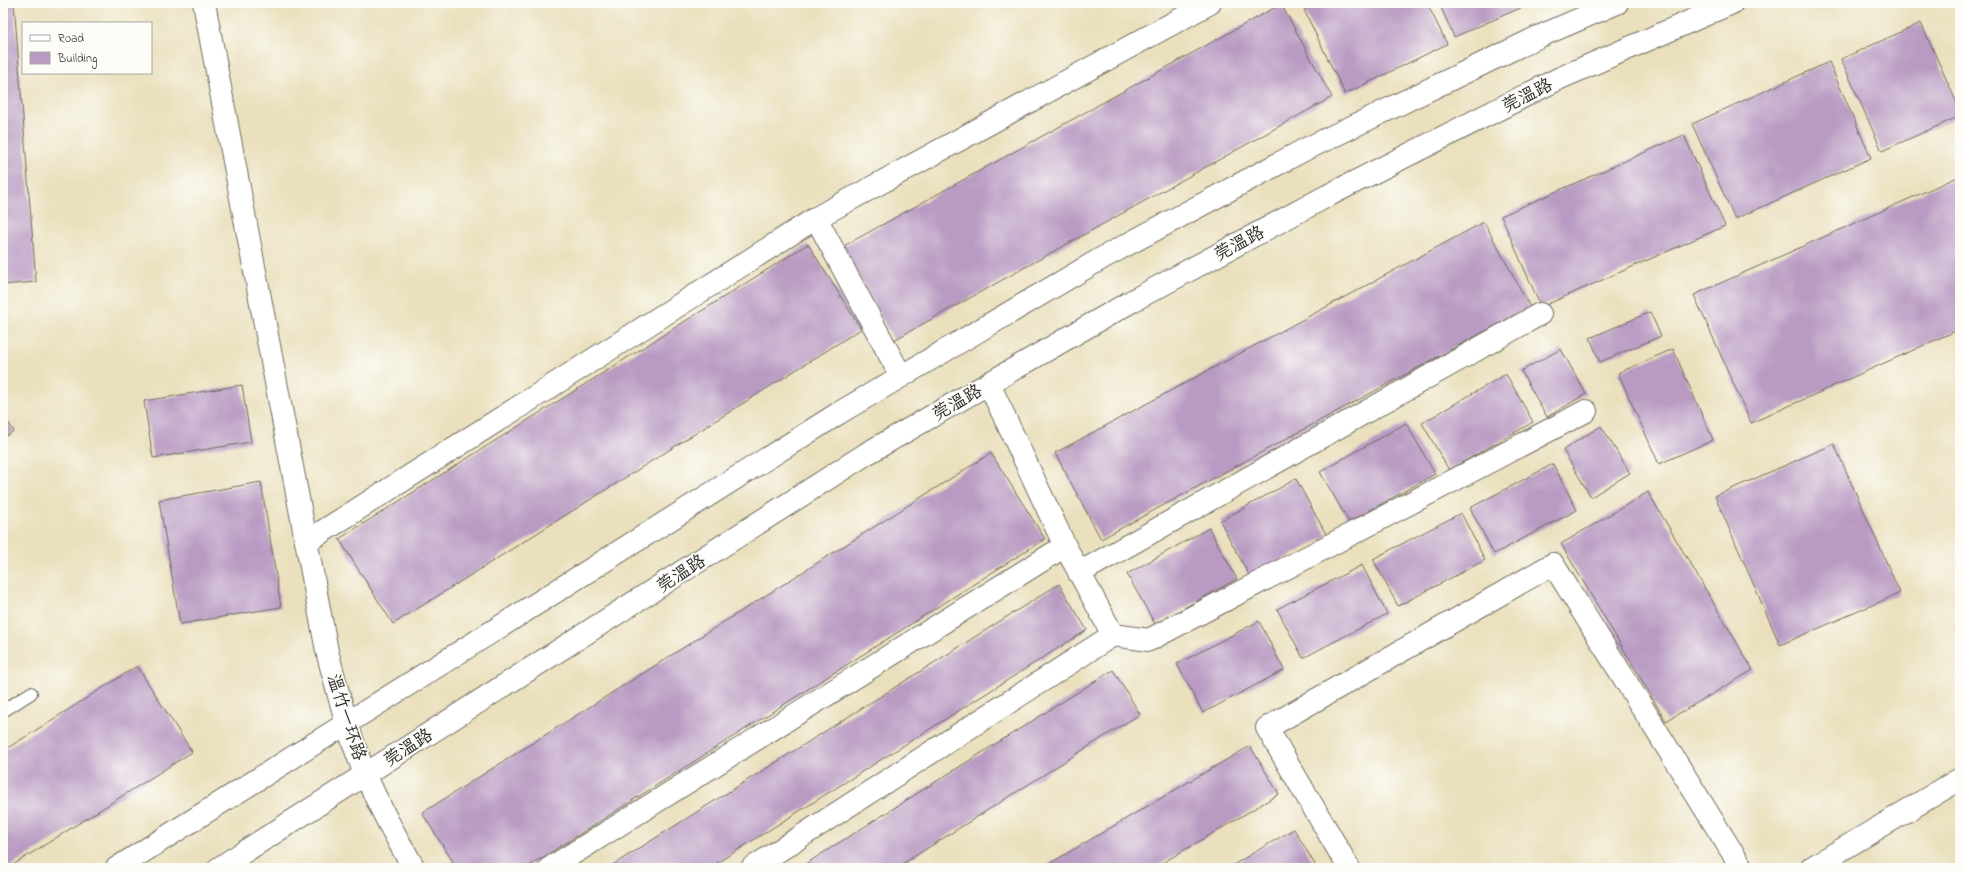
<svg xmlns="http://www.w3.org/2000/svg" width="1963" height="871" font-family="'Indie Flower','LXGW WenKai TC',sans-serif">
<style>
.building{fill:#b89ac2}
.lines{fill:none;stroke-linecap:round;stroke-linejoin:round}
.lane-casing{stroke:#6e6a5e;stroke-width:14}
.street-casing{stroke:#6e6a5e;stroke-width:24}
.secondary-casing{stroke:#6e6a5e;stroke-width:24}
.lane{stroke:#fff;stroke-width:12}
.street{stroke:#fff;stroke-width:22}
.secondary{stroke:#fff;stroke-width:22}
.labels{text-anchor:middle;stroke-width:3.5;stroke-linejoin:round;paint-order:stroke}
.street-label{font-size:18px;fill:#2b2b2b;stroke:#fdfcf7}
</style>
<rect width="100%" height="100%" fill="#fdfcf7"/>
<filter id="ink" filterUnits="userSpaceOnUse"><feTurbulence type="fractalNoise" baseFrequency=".025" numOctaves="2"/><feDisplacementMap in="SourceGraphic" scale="8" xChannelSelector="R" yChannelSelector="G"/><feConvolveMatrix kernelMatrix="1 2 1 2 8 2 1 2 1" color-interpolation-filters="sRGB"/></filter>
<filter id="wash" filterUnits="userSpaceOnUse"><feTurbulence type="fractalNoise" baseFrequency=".012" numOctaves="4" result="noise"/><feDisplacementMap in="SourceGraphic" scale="16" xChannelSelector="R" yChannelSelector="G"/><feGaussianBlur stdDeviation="0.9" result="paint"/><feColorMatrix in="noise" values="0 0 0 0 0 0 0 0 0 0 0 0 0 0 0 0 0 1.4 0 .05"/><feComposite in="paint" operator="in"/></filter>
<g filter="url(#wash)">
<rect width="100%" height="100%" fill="#eae0bd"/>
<g id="blocks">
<path class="building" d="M3,3h11l22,279 -33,3z
M1317,3h110l20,41 -102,50 -41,-84z
M1439,3h93l-78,34z
M1281,4l51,93 -438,243 -52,-93z
M1921,23l39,87v6l-78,35 -41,-92z
M1829,62l42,96 -136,61 -43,-95z
M1684,135l41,91 -184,81 -40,-91z
M1960,176v153l-209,94 -57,-128z
M1484,222l46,85 -429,232 -46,-86z
M808,244l53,85 -468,295 -54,-85z
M1650,312l11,24 -61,26 -10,-24z
M1561,349l25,45 -39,23 -26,-46z
M1673,349l40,91 -54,24 -41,-91z
M1506,374l27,48 -84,48 -27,-47z
M242,385l9,57 -98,16 -9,-57z
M3,415l11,16 -11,7z
M1406,423l29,51 -86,48 -29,-50z
M1601,426l29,47 -39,24 -28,-47z
M1834,444l66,149 -120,52 -65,-149z
M991,453l54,86 -519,329h-69l-35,-55z
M1553,464l24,46 -83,44 -24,-46z
M1296,479l31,57 -77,41 -30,-56z
M261,482l20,125 -101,17 -21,-124z
M1648,492l105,178 -87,51 -105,-177z
M1461,513l24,47 -87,46 -25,-47z
M1209,528l28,51 -82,45 -28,-50z
M1362,565l25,49 -84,44 -26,-49z
M1059,584l28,46 -378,238h-101z
M1259,621l25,49 -81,43 -26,-49z
M137,666l55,86 -184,116h-5v-117z
M1113,670l27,44 -244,154h-97z
M1250,746l29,48 -125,74h-112z
M1294,829l23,39h-89z"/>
</g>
</g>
<g filter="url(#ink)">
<use href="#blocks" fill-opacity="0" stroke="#6e6a5e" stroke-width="1"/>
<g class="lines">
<defs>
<path id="lane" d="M3,711l28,-18"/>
<path id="street" d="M204,3l123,648c11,42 22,85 39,125 14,32 30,62 48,92
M816,218l85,158
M989,384l76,162
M306,542l510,-324 394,-215
M1079,573l461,-259
M1113,635l36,5 437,-229
M550,868l515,-322 48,89 -361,233
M1349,868l-82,-140 286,-164 189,304
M1811,868l149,-89"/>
<path id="secondary" d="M117,868l722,-455 265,-156 198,-106 236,-114 79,-34
M219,868l647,-414 266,-153 195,-105 231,-117 174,-76"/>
</defs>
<use href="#lane" class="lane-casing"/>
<use href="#street" class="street-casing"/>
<use href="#secondary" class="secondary-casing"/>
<use href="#lane" class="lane"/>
<use href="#street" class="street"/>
<use href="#secondary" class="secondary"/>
</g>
</g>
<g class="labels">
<g class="street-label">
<text transform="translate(1527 95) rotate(-27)" y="6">莞温路</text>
<text transform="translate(1239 243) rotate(-28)" y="6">莞温路</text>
<text transform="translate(957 402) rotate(-30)" y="6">莞温路</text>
<text transform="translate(681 573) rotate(-33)" y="6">莞温路</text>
<text transform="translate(347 717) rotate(72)" y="6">温竹一环路</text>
<text transform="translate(408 747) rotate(-33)" y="6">莞温路</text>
</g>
</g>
<rect width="1963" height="871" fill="none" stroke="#fdfcf7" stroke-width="16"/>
<rect x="22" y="22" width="130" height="52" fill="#fdfcf7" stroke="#a9a8a5"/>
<rect x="30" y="35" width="20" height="6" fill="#ffffff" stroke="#a9a8a5"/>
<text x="58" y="42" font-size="12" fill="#2b2b2b">Road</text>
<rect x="30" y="52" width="20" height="12" fill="#b89ac2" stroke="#a9a8a5"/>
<text x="58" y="62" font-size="12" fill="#2b2b2b">Building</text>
</svg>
